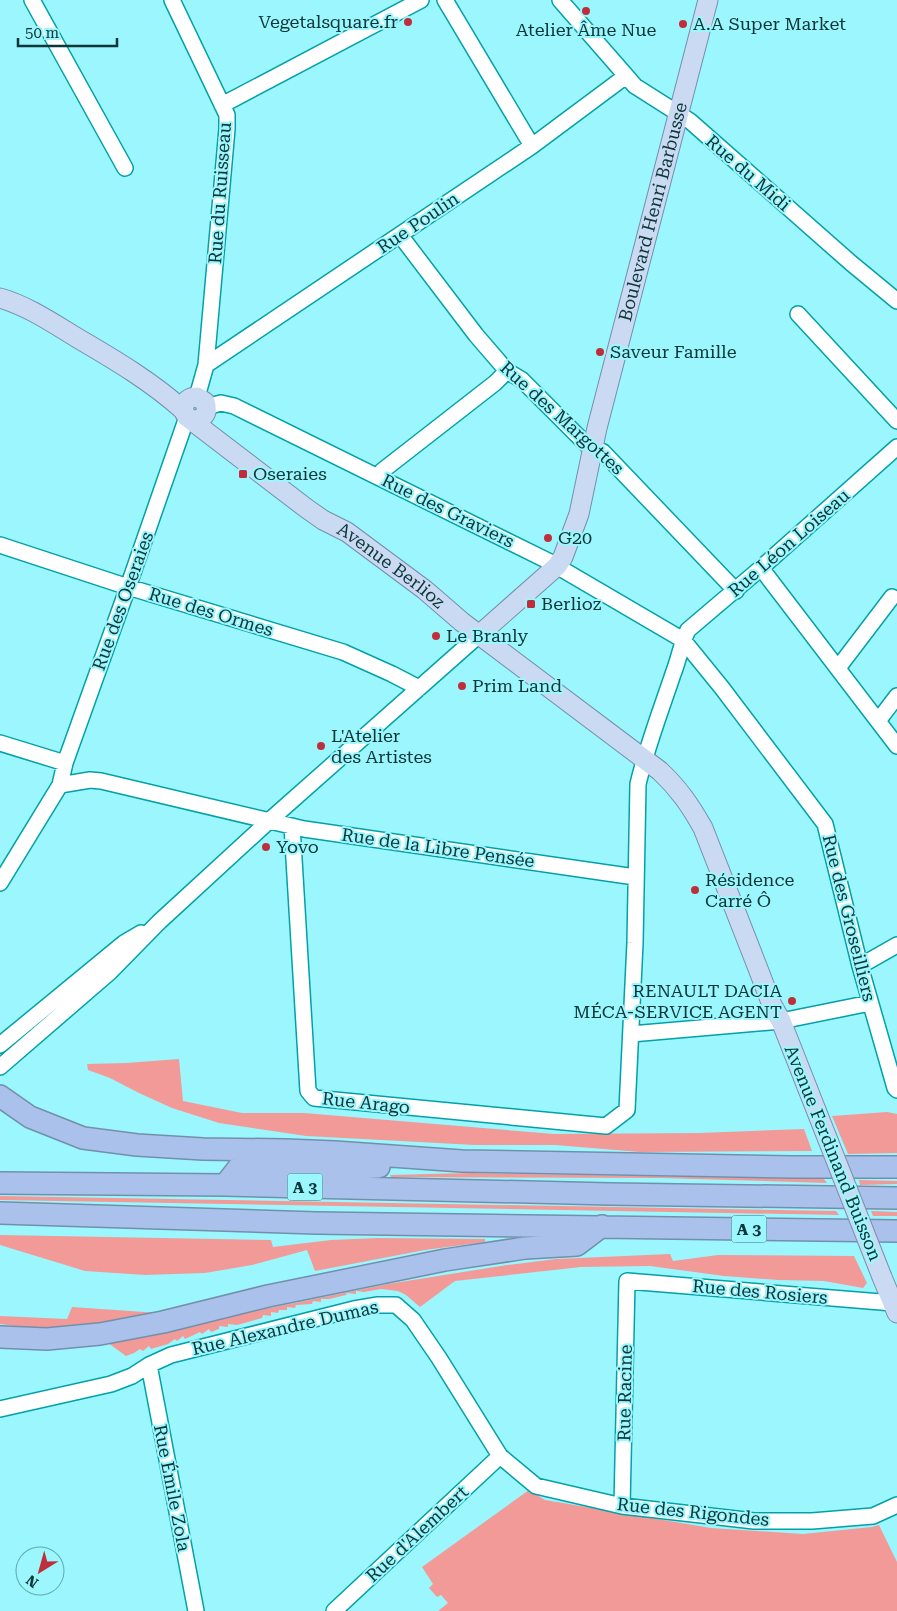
<svg xmlns="http://www.w3.org/2000/svg" width="897" height="1611" font-family="'Roboto Serif',serif">
<style>
.green{fill:#f29a98}
.lines{fill:none;stroke-linecap:round;stroke-linejoin:round}
.minor-casing{stroke:#02a1a9;stroke-width:18}
.major-casing{stroke:#7290ac;stroke-width:21}
.highway-casing{stroke:#7290ac;stroke-width:24}
.minor{stroke:#fff;stroke-width:15}
.major{stroke:#cbdaf3;stroke-width:19}
.highway{stroke:#a9c1eb;stroke-width:21}
.major-bridge-casing{stroke:#7290ac;stroke-width:21;stroke-linecap:butt}
.major-bridge{stroke:#cbdaf3;stroke-width:19}
.poi-dot{fill:#be2e3b;stroke:#9bf7fd;stroke-width:2}
.labels{text-anchor:middle;stroke-width:4;stroke-linejoin:round;paint-order:stroke}
.shield{fill:#9bf7fd;stroke:#387073;stroke-width:1}
.shield-label{font-size:16px;font-weight:bold;fill:#0d3638}
.poi-label{font-size:18px;fill:#0d3638;stroke:#9bf7fd;text-anchor:start}
.street-label{font-size:18px;fill:#0d3638;stroke:#9bf7fd}
</style>
<rect width="100%" height="100%" fill="#9bf7fd"/>
<path class="green" d="M179,1059l4,42 59,12h62l250,21 145,-1 105,-4 8,22 -172,1 -85,-7h-80l-169,-9 -87,-13 -47,-15 -33,-15 -29,-15 -22,-8 -1,-6 39,-1z
M887,1112l10,2v39l-49,1 -16,-38z
M470,1173l354,6 3,4 -166,-5 -270,-1 -1,-2z
M859,1180l38,1v3l-37,1z
M0,1196l836,15 3,4 -839,-15z
M871,1211l26,1v4h-24z
M0,1235l271,5 2,7 58,-7 47,-2 107,1v3l-60,8 -110,21 -8,-21 -55,15 -47,8 -60,2 -60,-4 -85,-26z
M670,1254l3,7 45,-6 136,1 13,27 -4,5 -39,-7 -46,-1 -54,-4 -74,-10 -69,1 -126,14 -35,26 -14,-12 -8,-4 -17,-2 -17,3 -8,-1v3l-9,-1 -1,2 -17,4h-8v3l-8,-1 -1,3 -16,1 -1,3 -8,-1v3h-8l-1,3 -7,-1v4l-8,-1 -1,3 -25,7 -9,-1v3l-9,-1v3l-8,3 -2,-3 -7,5 -2,-2 -15,7 -2,-3 -6,5 -2,-2 -7,5 -17,5 -2,-3 -6,5 -3,-2 -6,4 -8,3 -22,-16 72,-13 212,-43 119,-19 49,-6z
M72,1307l87,6c-52,9 -106,20 -159,11v-8l67,3z
M529,1490l16,10 166,28 92,6 69,-7 7,-2 18,37v49h-459l10,-8 -7,-8 -4,2 -8,-9 4,-4 -11,-17z"/>
<g class="lines">
<defs>
<path id="minor" d="M32,0l93,168
M172,0l55,115v14l-21,236 -9,32
M445,0l87,146
M560,0l75,86 55,35 161,142 46,38
M222,105l199,-105
M400,235l76,100 31,36 15,9 64,64 17,8 133,139
M798,314l99,107
M206,365l326,-219 94,-70
M206,407l15,-4 13,3 314,155 135,79 39,48 103,136 35,142 35,122 2,2
M379,477l3,-6 113,-88 12,-12
M0,545l128,42 215,65 49,22 27,14
M761,568l136,178
M838,668l54,-71
M878,721l19,-25
M0,743l65,20
M60,785l30,-5 11,1 203,48 331,48
M292,826l16,265 6,7 292,28 21,-16 8,-167 3,-159c9,-38 23,-74 35,-110 6,-15 8,-30 15,-44l73,-62 136,-121
M0,883l60,-98 5,-22 63,-176 59,-170
M860,966l37,-21
M631,1034l150,-13 89,-18
M0,1045l124,-102 17,-10
M0,1067l110,-95 49,-50 111,-102 209,-185
M149,1365l47,246
M0,1409l111,-25 21,-8 17,-11 22,-10 183,-46 24,-4h18l17,15 26,38 61,98 36,30 86,20 132,15h58l61,-5 24,-11
M622,1506l5,-225 266,22
M334,1611l166,-155"/>
<g id="major">
<path d="M0,298c28,8 54,26 79,41 36,21 73,43 104,71"/>
<path id="s1" d="M191,420c12,0 18,-6 14,-18l-8,-5c-12,0 -17,11 -10,20l119,91 17,12 24,12 78,58 37,32 198,149c19,18 30,34 43,57l54,138 15,39 9,16 26,66"/>
<path id="s2" d="M479,635l78,-69 6,-9 16,-43 18,-86 111,-428"/>
<path d="M882,1277l15,36"/>
</g>
<path id="highway" d="M0,1096l30,21 53,21 54,7 66,4 83,1 49,2 127,9 332,6h103
M0,1183l225,2 385,9 287,4
M225,1185l14,-18 67,3 73,-3
M0,1213l316,10 581,8
M0,1337l47,2 53,-5 63,-12 105,-26 177,-36 80,-12 52,-3 25,-19"/>
</defs>
<use href="#minor" class="minor-casing"/>
<use href="#major" class="major-casing"/>
<use href="#highway" class="highway-casing"/>
<use href="#minor" class="minor"/>
<use href="#major" class="major"/>
<use href="#highway" class="highway"/>
<defs>
<path id="major-bridge" d="M807,1087l75,190"/>
</defs>
<use href="#major-bridge" class="major-bridge-casing"/>
<use href="#major-bridge" class="major-bridge"/>
</g>
<g class="poi-dot">
<circle cx="586" cy="11" r="5"/>
<circle cx="408" cy="22" r="5"/>
<circle cx="683" cy="24" r="5"/>
<circle cx="600" cy="352" r="5"/>
<rect x="238" y="469" width="10" height="10" rx="2.5"/>
<circle cx="548" cy="538" r="5"/>
<rect x="526" y="599" width="10" height="10" rx="2.5"/>
<circle cx="436" cy="636" r="5"/>
<circle cx="462" cy="686" r="5"/>
<circle cx="321" cy="746" r="5"/>
<circle cx="266" cy="847" r="5"/>
<circle cx="695" cy="890" r="5"/>
<circle cx="792" cy="1001" r="5"/>
</g>
<g class="labels">
<g class="shield">
<rect x="287.5" y="1173.5" width="35" height="27" rx="4"/>
<rect x="731.5" y="1215.5" width="35" height="27" rx="4"/>
</g>
<g class="shield-label">
<text x="305" y="1193">A 3</text>
<text x="749" y="1235">A 3</text>
</g>
<g class="poi-label">
<text x="398" y="28" text-anchor="end">Vegetalsquare.fr</text>
<text x="693" y="30">A.A Super Market</text>
<text x="586" y="36" text-anchor="middle">Atelier Âme Nue</text>
<text x="610" y="358">Saveur Famille</text>
<text x="253" y="480">Oseraies</text>
<text x="558" y="544">G20</text>
<text x="541" y="610">Berlioz</text>
<text x="446" y="642">Le Branly</text>
<text x="472" y="692">Prim Land</text>
<text x="331" y="742">L'Atelier<tspan x="331" dy="21">des Artistes</tspan></text>
<text x="276" y="853">Yovo</text>
<text x="705" y="886">Résidence<tspan x="705" dy="21">Carré Ô</tspan></text>
<text x="782" y="997" text-anchor="end">RENAULT DACIA<tspan x="782" dy="21">MÉCA-SERVICE AGENT</tspan></text>
</g>
<g class="street-label">
<text transform="translate(748 173) rotate(41)" y="6">Rue du Midi</text>
<text transform="translate(220 193) rotate(-86)" y="6">Rue du Ruisseau</text>
<text dy="6" stroke="none"><textPath href="#s2" startOffset="472">Boulevard Henri Barbusse</textPath></text>
<text transform="translate(418 223) rotate(-34)" y="6">Rue Poulin</text>
<text transform="translate(562 418) rotate(42)" y="6">Rue des Margottes</text>
<text transform="translate(448 511) rotate(26)" y="6">Rue des Graviers</text>
<text transform="translate(789 543) rotate(-41)" y="6">Rue Léon Loiseau</text>
<text dy="6" stroke="none"><textPath href="#s1" startOffset="319">Avenue Berlioz</textPath></text>
<text transform="translate(123 601) rotate(-70)" y="6">Rue des Oseraies</text>
<text transform="translate(211 612) rotate(17)" y="6">Rue des Ormes</text>
<text transform="translate(438 848) rotate(8)" y="6">Rue de la Libre Pensée</text>
<text transform="translate(849 918) rotate(76)" y="6">Rue des Groseilliers</text>
<text transform="translate(366 1103) rotate(6)" y="6">Rue Arago</text>
<text transform="translate(833 1153) rotate(68)" y="6">Avenue Ferdinand Buisson</text>
<text transform="translate(760 1292) rotate(5)" y="6">Rue des Rosiers</text>
<text transform="translate(285 1328) rotate(-13)" y="6">Rue Alexandre Dumas</text>
<text transform="translate(625 1393) rotate(-89)" y="6">Rue Racine</text>
<text transform="translate(172 1488) rotate(79)" y="6">Rue Émile Zola</text>
<text transform="translate(693 1512) rotate(6)" y="6">Rue des Rigondes</text>
<text transform="translate(417 1534) rotate(-43)" y="6">Rue d'Alembert</text>
</g>
</g>
<g transform="translate(40 1571) rotate(217)"><circle r="24" fill="#9bf7fd" stroke="#62aaae"/>
<path d="M0-4L9 19L0 12L-9 19Z" fill="#be2e3b"/>
<text y="-8" font-size="14" font-weight="bold" text-anchor="middle" fill="#0d3638">N</text>
</g>
<path d="M18 38v8h99v-8" fill="none" stroke="#0d3638" stroke-width="2.5"/>
<text x="25" y="38" font-size="15" fill="#0d3638" stroke="#9bf7fd" stroke-width="4" paint-order="stroke">50 m</text>
</svg>
